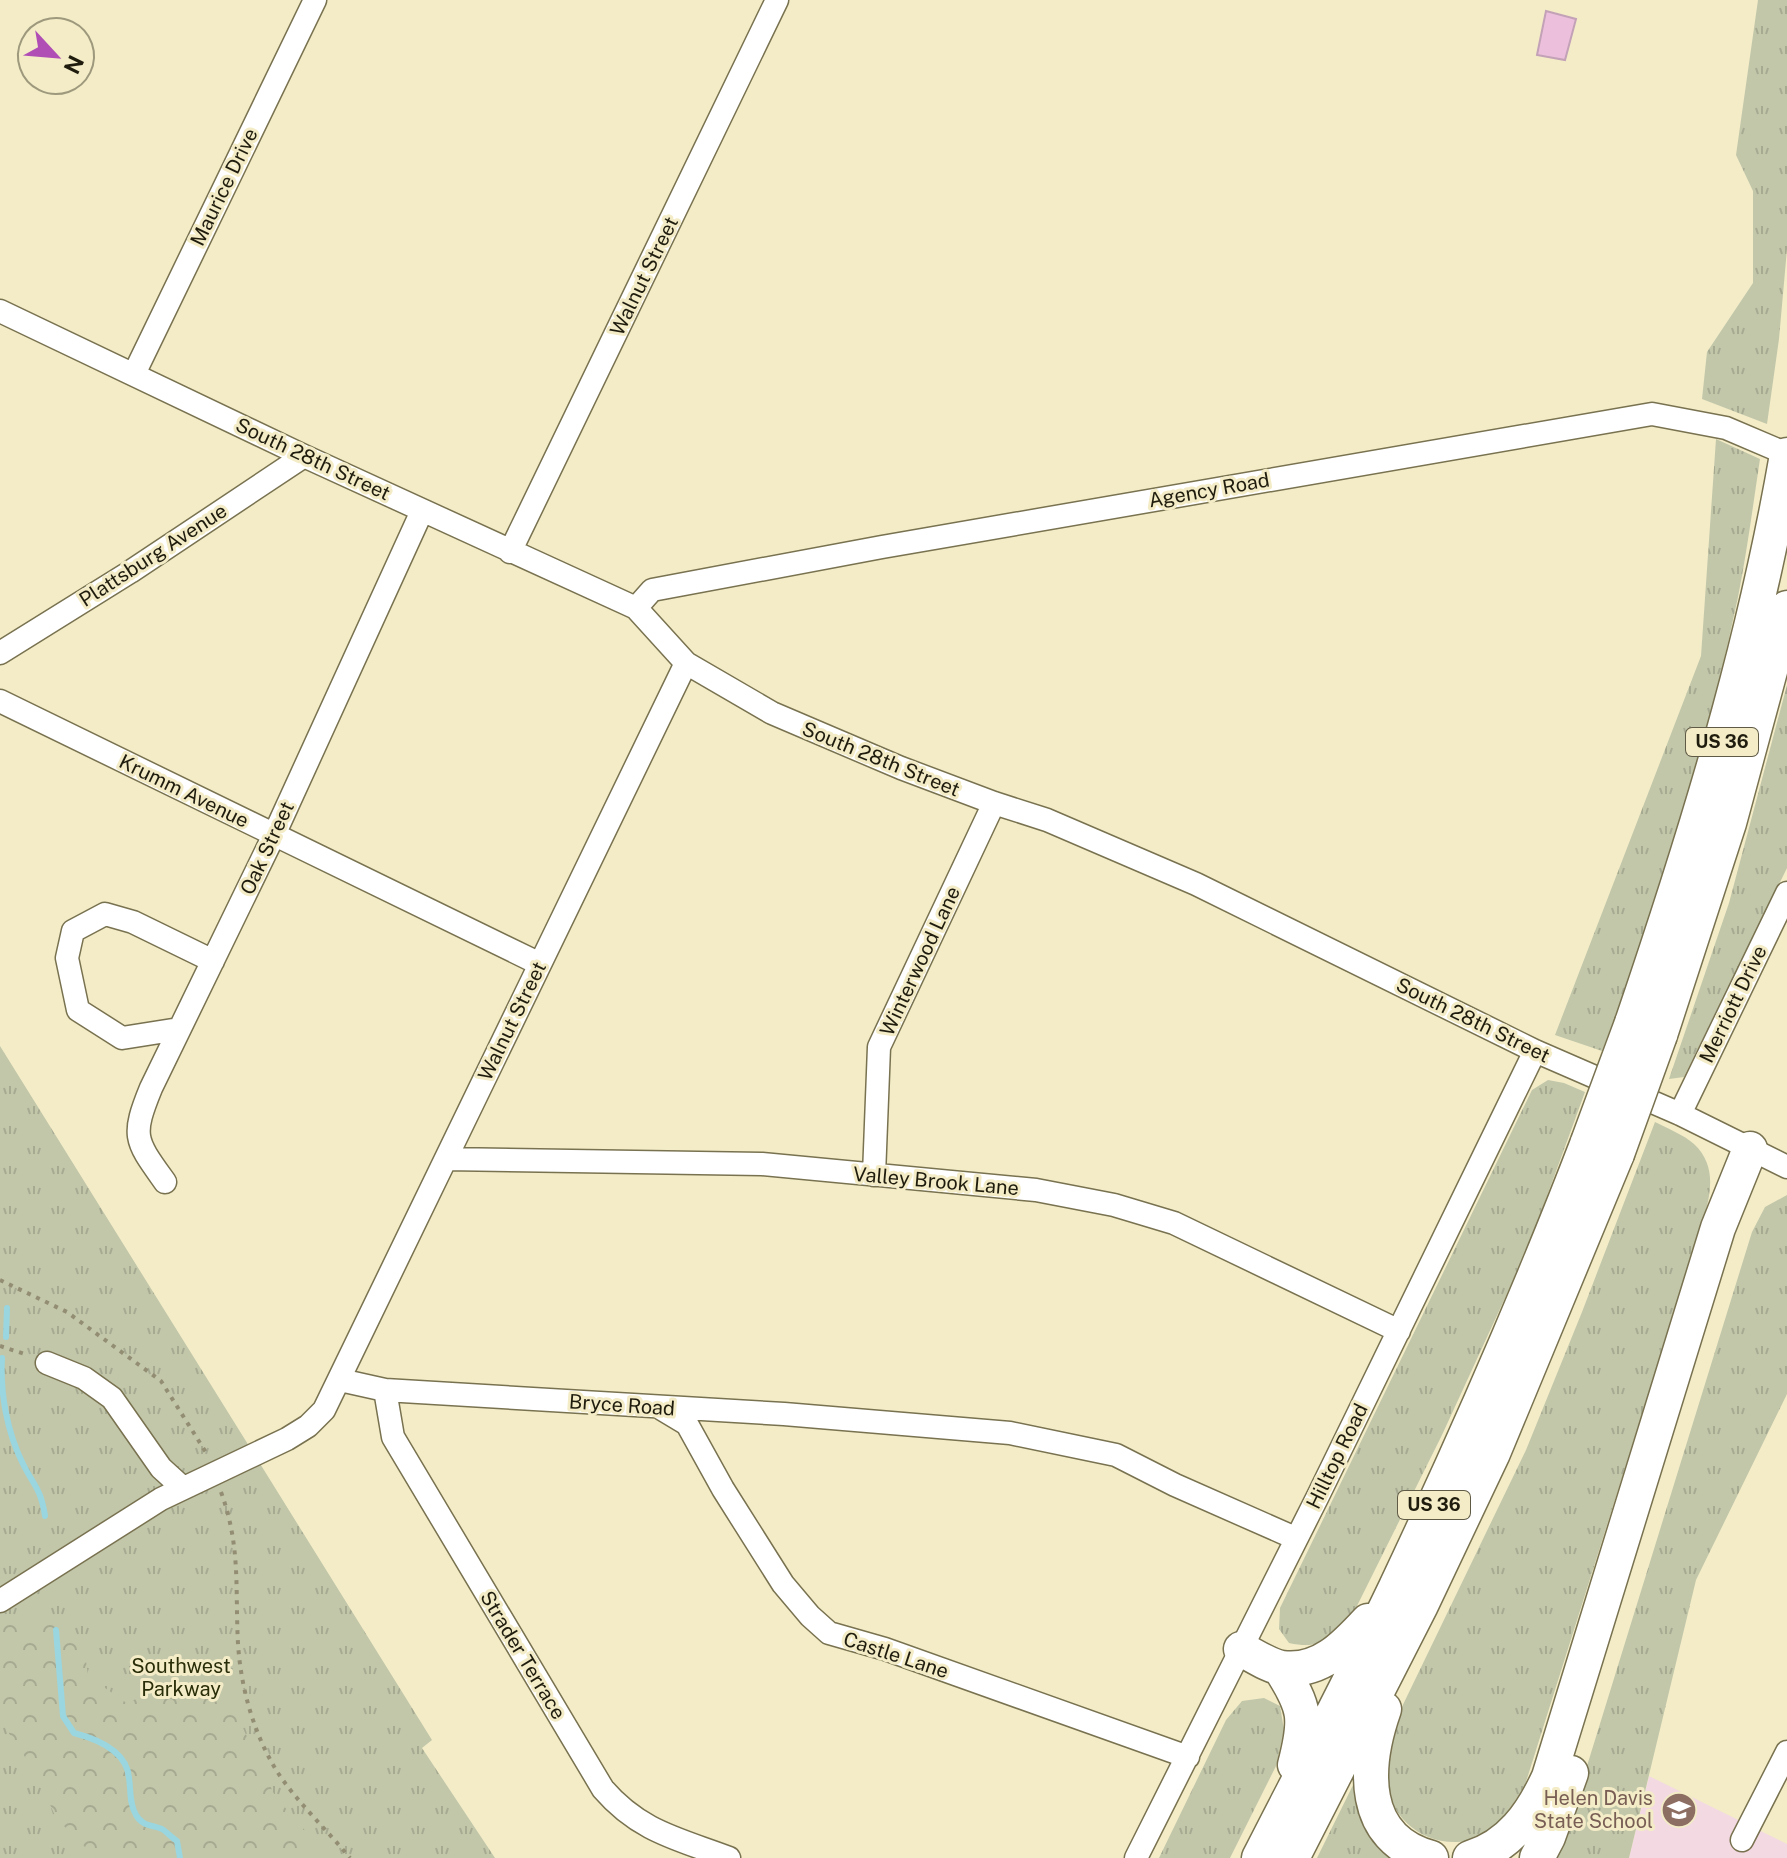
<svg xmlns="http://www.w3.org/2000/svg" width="1787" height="1858" font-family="'Public Sans',sans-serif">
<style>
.education{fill:#f3d9e2}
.grass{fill:url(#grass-tufts)}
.forest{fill:url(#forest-crowns)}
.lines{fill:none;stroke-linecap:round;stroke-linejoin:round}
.stream{stroke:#99d6e0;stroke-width:6}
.building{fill:#ecc0dc;stroke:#c3a1b7;stroke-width:2}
.minor-casing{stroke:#797250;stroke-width:25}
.highway-casing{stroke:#797250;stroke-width:37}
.path{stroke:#938e73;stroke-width:4;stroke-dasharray:4 6;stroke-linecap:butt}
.minor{stroke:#fff;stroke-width:22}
.highway{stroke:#fff;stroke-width:34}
.highway-bridge-casing{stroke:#797250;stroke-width:37;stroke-linecap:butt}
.highway-bridge{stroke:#fff;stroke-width:34}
.labels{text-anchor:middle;stroke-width:6;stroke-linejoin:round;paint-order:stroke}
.shield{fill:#f3ecc7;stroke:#5f5a46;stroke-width:2}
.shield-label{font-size:18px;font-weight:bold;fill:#1f1c0e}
.street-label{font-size:20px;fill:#1f1c0e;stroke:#f3ecc7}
.park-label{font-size:20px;fill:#292d08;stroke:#f3ecc7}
.education-label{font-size:20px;fill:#785e54;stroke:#f3ecc7;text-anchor:end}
</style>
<defs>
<pattern id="grass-tufts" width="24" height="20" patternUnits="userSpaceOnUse" patternTransform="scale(2)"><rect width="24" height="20" fill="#c2c7aa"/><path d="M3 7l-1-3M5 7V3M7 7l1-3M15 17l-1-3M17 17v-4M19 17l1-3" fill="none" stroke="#a6aa91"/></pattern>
<pattern id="forest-crowns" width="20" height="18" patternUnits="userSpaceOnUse" patternTransform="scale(2)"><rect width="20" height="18" fill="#c2c7aa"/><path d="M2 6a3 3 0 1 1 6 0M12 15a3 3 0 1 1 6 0" fill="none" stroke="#a6aa91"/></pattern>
</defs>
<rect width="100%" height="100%" fill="#f3ecc7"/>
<path class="education" d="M1649,1776l138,68v14h-158z"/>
<path class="grass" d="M1758,0h29v249l-8,90 -12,85 -65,-25 5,-47 46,-69v-92l-17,-36z
M1716,439l44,20c-7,46 -13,93 -22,138 -32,154 -80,308 -136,454l-47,-16 146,-379z
M1787,685v183l-103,209 -15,2 60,-176z
M0,1046l432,694 -10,8 73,110h-495z
M1548,1080l16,3 21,9 -57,156 -86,187 -90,181c-21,23 -31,34 -63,27l-10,-14 1,-21 252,-518z
M1655,1122c12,6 29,13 39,22 29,27 12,65 3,96l-172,545c-14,22 -25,42 -49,54 -5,3 -12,2 -18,3 -45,2 -76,-36 -75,-80 0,-14 10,-33 15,-47l128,-265 56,-138z
M1787,1195v199l-91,186 -67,278h-79l32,-76 170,-550 13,-25z
M1264,1698l16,8 4,24 -8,36 -46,92h-71l67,-138 16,-19z
M1356,1779l44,79h-83z"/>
<path class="forest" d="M23,1618l49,8 12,20 4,30 40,28 12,-8 -9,-20 14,-14 40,24 37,3 10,16 43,91 54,62h-237l-2,-6 -34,-34 -20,-45 -26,-38 -10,-31v-81z"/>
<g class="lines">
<path class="stream" d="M6,1337l1,-29
M2,1358c-2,35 5,74 21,106 11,22 18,25 22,52
M56,1630l7,86 11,17c23,6 53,18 55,45 2,12 0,25 7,37 6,11 16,10 26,14 5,3 10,9 15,12l3,17"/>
</g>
<path class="building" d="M1546,11l30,8 -11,41 -28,-5z"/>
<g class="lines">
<defs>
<path id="minor" d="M0,311l304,145 332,152 50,55 86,50 129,55 93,35 53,17 149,64 339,167 145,63 107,53
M134,374l181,-374
M510,552l267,-552
M636,608l16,-18 230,-43 770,-133 74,14 61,26
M0,653l130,-81 174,-116
M0,701l540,263
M179,1029l-57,9 -44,-28 -11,-52 6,-27 32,-17 28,8 80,39
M1680,1114l107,-221
M446,1159l316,5 274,26 78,15 60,18 225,108
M874,1175l5,-128 115,-244
M165,1182c-30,-42 -34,-45 -14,-94l123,-253 148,-324
M47,1363l37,15 28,20 49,70 22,20
M340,1380l45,10 399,24 226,19 106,22 59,30 120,53
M385,1390l8,47 210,352c37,43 76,50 126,69
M662,1409l25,15 36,65 60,95 27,32 19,17 56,16 303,108
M0,1601l161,-102 126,-60 21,-13 16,-16 362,-747
M1742,1840l45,-88
M1136,1858l181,-360 218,-447"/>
<path id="highway" d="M1632,1023c64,-188 121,-372 155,-568
M1660,1035l69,-212 58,-215
M1241,1649c12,6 28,17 41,19 38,5 63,-22 86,-47
M1280,1668c26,40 27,51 15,97
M1384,1709c-20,57 -25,130 47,149
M1259,1858c46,-90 93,-179 137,-271 69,-146 134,-294 192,-445
M1292,1858l129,-253 72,-152 124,-299
M1470,1858c40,-12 62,-44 79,-81l169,-549 32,-79
M1537,1858l11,-21 23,-64"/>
</defs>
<use href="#minor" class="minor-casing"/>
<use href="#highway" class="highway-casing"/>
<path class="path" d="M0,1280l67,32 94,69 46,73
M0,1346l28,9
M221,1492c20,55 14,96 17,152 3,45 16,91 40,129 20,30 49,57 72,85"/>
<use href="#minor" class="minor"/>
<use href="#highway" class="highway"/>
<defs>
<path id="highway-bridge" d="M1588,1142l44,-119
M1617,1154l43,-119"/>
</defs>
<use href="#highway-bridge" class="highway-bridge-casing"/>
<use href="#highway-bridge" class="highway-bridge"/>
</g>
<defs>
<symbol id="school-disc" viewBox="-11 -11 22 22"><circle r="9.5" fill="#8d6e63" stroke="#f3ecc7"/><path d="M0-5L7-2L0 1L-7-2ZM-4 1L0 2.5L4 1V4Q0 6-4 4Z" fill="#fff"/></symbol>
</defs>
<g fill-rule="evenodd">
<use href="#school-disc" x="1659" y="1790" width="40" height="40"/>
</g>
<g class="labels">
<g class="shield">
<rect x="1686" y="728" width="72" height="28" rx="6"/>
<rect x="1398" y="1491" width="72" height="28" rx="6"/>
</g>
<g class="shield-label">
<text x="1722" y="748">US 36</text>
<text x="1434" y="1511">US 36</text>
</g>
<g class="street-label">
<text transform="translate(224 187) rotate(-64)" y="7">Maurice Drive</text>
<text transform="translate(644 276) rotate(-64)" y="7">Walnut Street</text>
<text transform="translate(313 459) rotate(25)" y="7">South 28th Street</text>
<text transform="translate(1209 490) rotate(-10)" y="7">Agency Road</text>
<text transform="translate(153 555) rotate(-33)" y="7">Plattsburg Avenue</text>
<text transform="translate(881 759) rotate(22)" y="7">South 28th Street</text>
<text transform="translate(184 791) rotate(26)" y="7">Krumm Avenue</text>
<text transform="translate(267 848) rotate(-65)" y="7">Oak Street</text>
<text transform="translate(920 961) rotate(-65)" y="7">Winterwood Lane</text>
<text transform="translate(1733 1004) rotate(-64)" y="7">Merriott Drive</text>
<text transform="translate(1473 1020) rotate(26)" y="7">South 28th Street</text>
<text transform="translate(512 1021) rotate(-64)" y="7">Walnut Street</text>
<text transform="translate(936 1181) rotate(5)" y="7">Valley Brook Lane</text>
<text transform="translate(622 1405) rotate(4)" y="7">Bryce Road</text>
<text transform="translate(1337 1456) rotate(-64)" y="7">Hilltop Road</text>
<text transform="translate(523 1655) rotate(59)" y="7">Strader Terrace</text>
<text transform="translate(896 1655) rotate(18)" y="7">Castle Lane</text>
</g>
<g class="park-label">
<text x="181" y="1673">Southwest<tspan x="181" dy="23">Parkway</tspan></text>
</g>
<g class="education-label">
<text x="1653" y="1805">Helen Davis<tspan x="1653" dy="23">State School</tspan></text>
</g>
</g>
<g transform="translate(56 56) rotate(116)"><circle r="38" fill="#f3ecc7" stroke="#9e997d" stroke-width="2"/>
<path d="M0-6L14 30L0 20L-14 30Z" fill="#b04eb5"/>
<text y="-12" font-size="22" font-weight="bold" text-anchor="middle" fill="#1f1c0e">N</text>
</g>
</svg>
